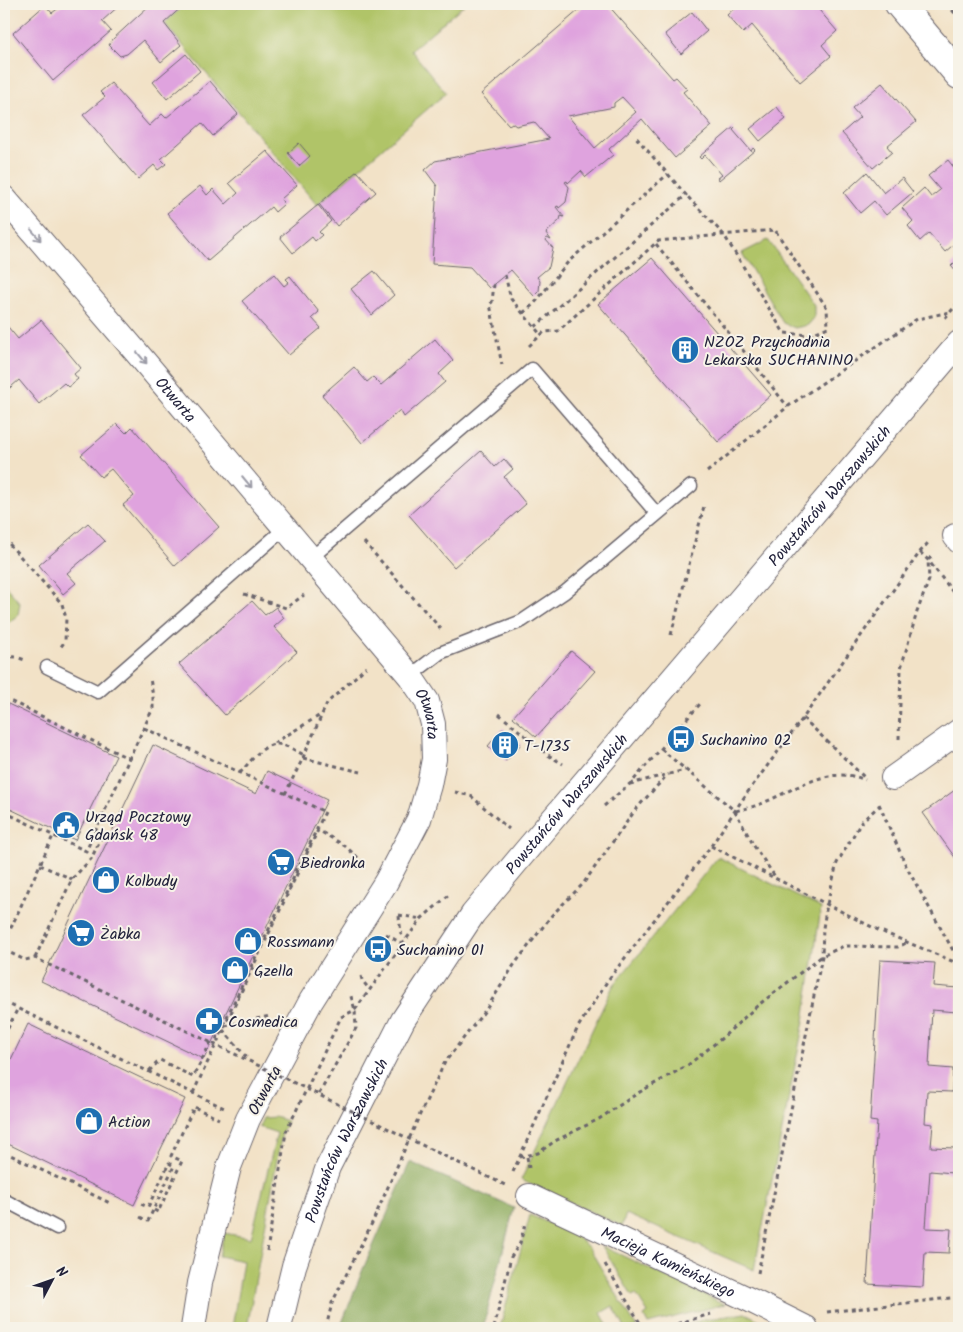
<svg xmlns="http://www.w3.org/2000/svg" width="963" height="1332" font-family="Kalam,sans-serif">
<style>
.green{fill:#b0c468;stroke:#697352}
.forest{fill:#8caa5c;stroke:#57664c}
.building{fill:#dfa3de;fill-rule:evenodd}
.lines{fill:none;stroke-linecap:round;stroke-linejoin:round}
.lane-casing{stroke:#6b656c;stroke-width:15}
.street-casing{stroke:#6b656c;stroke-width:26}
.secondary-casing{stroke:#6b656c;stroke-width:30}
.path{stroke:#6b656c;stroke-width:3;stroke-dasharray:4 4;stroke-linecap:butt}
.lane{stroke:#fff;stroke-width:12}
.street{stroke:#fff;stroke-width:24}
.secondary{stroke:#fff;stroke-width:28}
.path-bridge{stroke:#6b656c;stroke-width:3;stroke-dasharray:4 4;stroke-linecap:butt}
.oneway{stroke:#9c9ca7}
.labels{text-anchor:middle;stroke-width:4;stroke-linejoin:round;paint-order:stroke}
.poi-label{font-size:16px;fill:#22223b;stroke:#f7f3e8;text-anchor:start}
.street-label{font-size:16px;fill:#22223b;stroke:#f7f3e8}
</style>
<rect width="100%" height="100%" fill="#f7f3e8"/>
<filter id="ink" filterUnits="userSpaceOnUse"><feTurbulence type="fractalNoise" baseFrequency=".02" numOctaves="2"/><feDisplacementMap in="SourceGraphic" scale="10" xChannelSelector="R" yChannelSelector="G"/><feConvolveMatrix kernelMatrix="1 2 1 2 8 2 1 2 1" color-interpolation-filters="sRGB"/></filter>
<filter id="wash" filterUnits="userSpaceOnUse"><feTurbulence type="fractalNoise" baseFrequency=".0096" numOctaves="4" result="noise"/><feDisplacementMap in="SourceGraphic" scale="20" xChannelSelector="R" yChannelSelector="G"/><feGaussianBlur stdDeviation="1.12" result="paint"/><feColorMatrix in="noise" values="0 0 0 0 0 0 0 0 0 0 0 0 0 0 0 0 0 1.4 0 .05"/><feComposite in="paint" operator="in"/></filter>
<g filter="url(#wash)">
<rect width="100%" height="100%" fill="#f2e2c7"/>
<path class="green" d="M185,4h280l-54,46 35,43 -129,112 -153,-182z
M768,240l46,65v13l-6,7 -13,3 -12,-5 -41,-70z
M4,584l16,19 -2,12 -14,11z
M718,857l103,51 -17,113 -50,249 -128,-56 -4,12 -101,-46 92,-194z
M275,1117l12,4 -5,11 -35,196h-15l11,-67 -24,-5 5,-23 27,5 26,-105 -18,-6 4,-9z
M530,1215l44,19 15,14 48,80h-12l-12,-22 -12,7 8,15h-109z
M602,1246l122,58h1l-77,20 -4,-8 4,-3 -12,-19 -4,2z
M745,1313l18,9 7,6h-90l22,-8z"/>
<path class="forest" d="M410,1162l104,46 -31,120h-143l23,-59z"/>
<g id="blocks">
<path class="building" d="M64,4h57l-19,17 9,10 -58,50 -40,-48 32,-28 7,8z
M151,4h34l-21,19 17,22 -20,17 -18,-22 -16,14 -7,2 -11,-11 4,-6z
M586,4h21l66,75 3,-2 11,12 -4,3 29,34 -37,32 -33,-39 -33,30 4,6 -27,22 -5,-6 -13,12 -1,-2 -2,1 4,5 -3,15 -7,6 -1,-2 -2,1 8,10 -3,-1 -1,4 -14,13 5,7 -4,-2 -2,1 8,9 -4,19 -12,10 3,4 -1,10 -5,5 -23,-26 -22,18 -19,-21 -38,-3 5,-78 -12,-16 10,-9 114,-22 -15,-17 -18,4 -4,-3 -3,2 -28,-31zM622,97l14,15 -41,36 -27,-32 46,-9v-4z
M739,4h28l2,3 4,-3h41l23,27 -15,14 9,11 -31,26 -48,-57 -9,8 -16,-18z
M692,12l15,19 -26,23 -16,-20z
M186,54l14,17 -33,28 -14,-17z
M210,81l28,33 -25,22 -11,-13 -41,36 5,5 -8,6 -4,-5 -16,14 -55,-64 22,-18 -5,-5 11,-9 38,43 13,-12 4,4z
M882,83l34,39 -29,24 5,6 -19,16 -31,-35 18,-16 -8,-9z
M777,107l9,12 -26,22 -10,-12z
M734,127l1,1 -2,2 18,21 2,-3 2,2 -36,30 -1,-2 4,-3 -17,-20 -4,4 -2,-2z
M299,143l11,13 -11,10 -11,-13z
M267,151l30,34 -16,14 3,5 -9,8 -4,-5 -63,54 -41,-48 33,-27 7,9 6,-6 13,15 12,-11 -9,-10z
M948,160l11,14v66l-14,12 -16,-19 -9,8 -12,-15 5,-5 -11,-13 22,-20 7,9 9,-7 -12,-14z
M357,171l19,21 -39,34 -18,-22z
M867,172l17,21 18,-15 11,14 -27,23 -12,-14 -14,12 -16,-20z
M318,205l13,16 -12,11 3,3 -7,6 -3,-4 -19,16 -13,-16z
M652,258l119,137 -53,47 -120,-138z
M959,258v17l-8,-9z
M374,271l20,24 -22,20 -21,-26z
M274,274l10,12 5,-4 -3,-3 4,-3 29,36 -7,6 9,10 -32,27 -47,-54z
M41,320l40,48 -7,6 4,5 -10,8 -4,-4 -25,21 -20,-24 -15,13v-62l4,-4 10,12z
M435,339l18,22 -14,13 6,8 -41,35 -4,-7 -38,33 -40,-48 32,-28 13,15 6,-5 8,8z
M117,424l9,9 6,-6 87,100 -44,39 -52,-61 11,-9 -23,-27 -10,8 -20,-22z
M481,451l14,16 9,-8 9,10 -9,8 22,27 -72,63 -45,-52z
M88,523l17,18 -38,32 9,10 -13,11 -24,-29z
M252,601l13,14 11,-8 8,11 -10,9 23,25 -72,63 -46,-51z
M571,651l24,20 -59,66 -23,-20z
M4,702l112,54 -41,84 -71,-34z
M503,728l18,16 -15,17 -18,-15z
M153,745l103,49 11,-23 60,29 -123,259 -163,-78z
M959,787v76l-36,-50z
M880,960l55,3 -2,23 25,2 -1,24 -25,-2 -3,57 24,2 -1,23 -25,-1 -2,32 8,1 -2,23 24,1 -2,25 -23,-2 -4,57 25,1 -2,24 -24,-1 -2,35 -56,-3 10,-162 -7,-1z
M28,1024l157,75 -51,106 -130,-63v-68z"/>
</g>
</g>
<g filter="url(#ink)">
<use href="#blocks" fill-opacity="0" stroke="#6b656c" stroke-width="1"/>
<g class="lines">
<defs>
<path id="lane" d="M311,558l221,-189 125,145
M47,667l51,25 187,-164
M410,676l30,-23 82,-32 43,-29 126,-106
M4,1200l53,28"/>
<g id="street">
<path id="s1" d="M4,198l139,162 267,316 17,25 6,23 1,35 -5,26 -10,34 -33,63 -75,119 -63,118 -19,48 -29,116 -7,45"/>
<path d="M955,536l4,5"/>
<path d="M893,778l66,-47"/>
<path id="s2" d="M529,1196l223,105 54,27"/>
<path id="s3" d="M279,1328l15,-62 34,-99 75,-147 70,-106 56,-67 430,-504"/>
</g>
<path id="secondary" d="M899,4l60,71"/>
</defs>
<use href="#lane" class="lane-casing"/>
<use href="#street" class="street-casing"/>
<use href="#secondary" class="secondary-casing"/>
<path class="path" d="M947,4l12,14
M656,244l86,105 46,58
M505,275l6,24 30,36
M494,284l-2,18 -2,2 12,61
M523,313l11,-9 34,-42 100,-88
M945,318l14,-16
M535,327l151,-132 -52,-60
M529,346l15,-14 14,-1 100,-90 117,-11 52,78 1,19 -19,8 -25,-2 -60,-98 -38,-40
M707,472l83,-67 127,-86 33,-7
M4,538l58,66 4,14 -1,23 -5,7
M364,542l77,87
M920,552l8,8 31,40
M244,594l42,14 18,-13
M671,635l33,-129
M4,656l12,1 9,3
M4,698l126,61
M499,714l49,41 15,9
M803,718l61,59
M144,728l181,84
M899,739l2,-71 16,-56 12,-32 -1,-20 6,-5
M274,743l48,-29
M661,749l74,62 19,35 22,32
M303,758l58,14
M240,773c9,-10 23,-30 38,-29 9,1 18,7 26,11
M630,784l55,-14
M455,792l16,4 38,33
M285,794l17,-34 25,-57 39,-36
M879,804l28,64 52,93
M604,806l28,-24 68,-78
M736,811c6,-2 13,-3 19,-5 34,-12 72,-43 110,-26
M4,812l82,39 67,-143v-11l-3,-19
M711,846l167,84 74,31 7,6
M40,865l32,14
M294,869l5,2
M399,915l22,4
M399,916l2,18 5,4
M386,934l16,10
M4,943l49,-107
M4,950l21,10 10,-2 179,86
M35,958l37,-79 19,-20 13,-27
M361,976l1,4 7,9
M4,1002l220,106
M225,1026l45,-10
M223,1030l25,29
M4,1036l14,-28
M149,1071l11,-11 33,17 18,-35
M193,1093l125,-263 27,16 20,18
M319,1094l37,-66 -1,-18 -5,-17
M4,1152l106,51
M520,1157l18,-4 17,-12 44,-22 39,-26 50,-28 34,-27 35,-32 65,-50 22,-10 54,1 8,-4
M527,1157l2,11
M465,1166l40,19
M513,1172l65,-145 30,-47 103,-134 36,-53 56,-75 117,-166 8,-9
M154,1210l4,2 24,-51 -11,-5 23,-49 25,12
M140,1217l8,4 26,-55 -5,-3 -21,44 -7,-3
M267,1251l19,-119 55,-115 14,-7 66,-91 28,-24
M605,1264l38,64
M758,1273l64,-317 1,-28 4,-24 10,-41 25,-42 17,-15
M827,1312l132,-15
M326,1328l6,-25 41,-82 48,-109 24,-50 42,-54 27,-43 38,-50 31,-31 53,-75 32,-35
M494,1328l17,-71 9,-14 5,-19
M662,1328l49,-14"/>
<use href="#lane" class="lane"/>
<use href="#street" class="street"/>
<use href="#secondary" class="secondary"/>
<path class="path-bridge" d="M325,812l-111,232 251,122"/>
</g>
<defs><path id="oneway-shaft" d="M-6 0H5M1.5-3L5.5 0L1.5 3" fill="none" stroke-width="1.6" stroke-linecap="round" stroke-linejoin="round" transform="scale(1.25)"/></defs>
<g class="oneway">
<use href="#oneway-shaft" transform="translate(36 235) rotate(49)"/>
<use href="#oneway-shaft" transform="translate(142 358) rotate(50)"/>
<use href="#oneway-shaft" transform="translate(247 482) rotate(50)"/>
</g>
</g>
<defs>
<symbol id="building-disc" viewBox="-11 -11 22 22"><circle r="9.5" fill="#1f6fb2" stroke="#f7f3e8"/><path d="M-4-6H4V6H1V3H-1V6H-4ZM-2.5-4.3h1.7v1.8h-1.7ZM.8-4.3h1.7v1.8H.8ZM-2.5-1h1.7V.8h-1.7ZM.8-1h1.7V.8H.8Z" fill="#fff"/></symbol>
<symbol id="bus-disc" viewBox="-11 -11 22 22"><circle r="9.5" fill="#1f6fb2" stroke="#f7f3e8"/><path d="M-5-6H5V4H4V6H2V4H-2V6H-4V4H-5ZM-3.5-4V0h7V-4ZM-3.5 1.2v1.5H-2V1.2ZM2 1.2v1.5H3.5V1.2Z" fill="#fff"/></symbol>
<symbol id="civic-disc" viewBox="-11 -11 22 22"><circle r="9.5" fill="#1f6fb2" stroke="#f7f3e8"/><path d="M-.6-6.5H3V-4.5H.6V-3L4-1V1h2V6H-6V1h2V-1L-.6-3ZM-1.2 2.5V6h2.4V2.5Z" fill="#fff"/></symbol>
<symbol id="supermarket-disc" viewBox="-11 -11 22 22"><circle r="9.5" fill="#1f6fb2" stroke="#f7f3e8"/><path d="M-6-5.5h2.5l.6 2H6L4.5 2H-2.5L-4.4-4H-6ZM-1.5 3.2a1.3 1.3 0 1 0 .1 0ZM3 3.2a1.3 1.3 0 1 0 .1 0Z" fill="#fff"/></symbol>
<symbol id="shop-disc" viewBox="-11 -11 22 22"><circle r="9.5" fill="#1f6fb2" stroke="#f7f3e8"/><path d="M-5-2.5h2.3a2.7 3.5 0 0 1 5.4 0H5L5.5 6h-11ZM-1.5-2.5h3a1.5 2.3 0 0 0-3 0Z" fill="#fff"/></symbol>
<symbol id="pharmacy-disc" viewBox="-11 -11 22 22"><circle r="9.5" fill="#1f6fb2" stroke="#f7f3e8"/><path d="M-2-6h4v4h4v4h-4v4h-4v-4h-4v-4h4Z" fill="#fff"/></symbol>
</defs>
<g fill-rule="evenodd">
<use href="#building-disc" x="669" y="334" width="32" height="32"/>
<use href="#bus-disc" x="665" y="723" width="32" height="32"/>
<use href="#building-disc" x="489" y="729" width="32" height="32"/>
<use href="#civic-disc" x="50" y="809" width="32" height="32"/>
<use href="#supermarket-disc" x="265" y="846" width="32" height="32"/>
<use href="#shop-disc" x="90" y="864" width="32" height="32"/>
<use href="#supermarket-disc" x="65" y="917" width="32" height="32"/>
<use href="#shop-disc" x="232" y="925" width="32" height="32"/>
<use href="#bus-disc" x="362" y="933" width="32" height="32"/>
<use href="#shop-disc" x="219" y="954" width="32" height="32"/>
<use href="#pharmacy-disc" x="193" y="1005" width="32" height="32"/>
<use href="#shop-disc" x="73" y="1105" width="32" height="32"/>
</g>
<g class="labels">
<g class="poi-label">
<text x="704" y="347">NZOZ Przychodnia<tspan x="704" dy="18">Lekarska SUCHANINO</tspan></text>
<text x="700" y="745">Suchanino 02</text>
<text x="524" y="751">T-1735</text>
<text x="85" y="822">Urząd Pocztowy<tspan x="85" dy="18">Gdańsk 48</tspan></text>
<text x="300" y="868">Biedronka</text>
<text x="125" y="886">Kolbudy</text>
<text x="100" y="939">Żabka</text>
<text x="267" y="947">Rossmann</text>
<text x="397" y="955">Suchanino 01</text>
<text x="254" y="976">Gzella</text>
<text x="228" y="1027">Cosmedica</text>
<text x="108" y="1127">Action</text>
</g>
<g class="street-label">
<text dy="6" stroke="none"><textPath href="#s1" startOffset="265">Otwarta</textPath></text>
<text dy="6" stroke="none"><textPath href="#s3" startOffset="1010">Powstańców Warszawskich</textPath></text>
<text dy="6" stroke="none"><textPath href="#s1" startOffset="670">Otwarta</textPath></text>
<text dy="6" stroke="none"><textPath href="#s3" startOffset="605">Powstańców Warszawskich</textPath></text>
<text transform="translate(264 1090) rotate(-62)" y="6">Otwarta</text>
<text dy="6" stroke="none"><textPath href="#s3" startOffset="200">Powstańców Warszawskich</textPath></text>
<text dy="6" stroke="none"><textPath href="#s2" startOffset="154">Macieja Kamieńskiego</textPath></text>
</g>
</g>
<rect width="963" height="1332" fill="none" stroke="#f7f3e8" stroke-width="20"/>
<g transform="translate(52 1280) rotate(49)" stroke="#f7f3e8" stroke-width="4" paint-order="stroke">
<path d="M0-4L9 19L0 12L-9 19Z" fill="#22223b"/>
<text y="-8" font-size="14" font-weight="bold" text-anchor="middle" fill="#22223b">N</text>
</g>
</svg>
